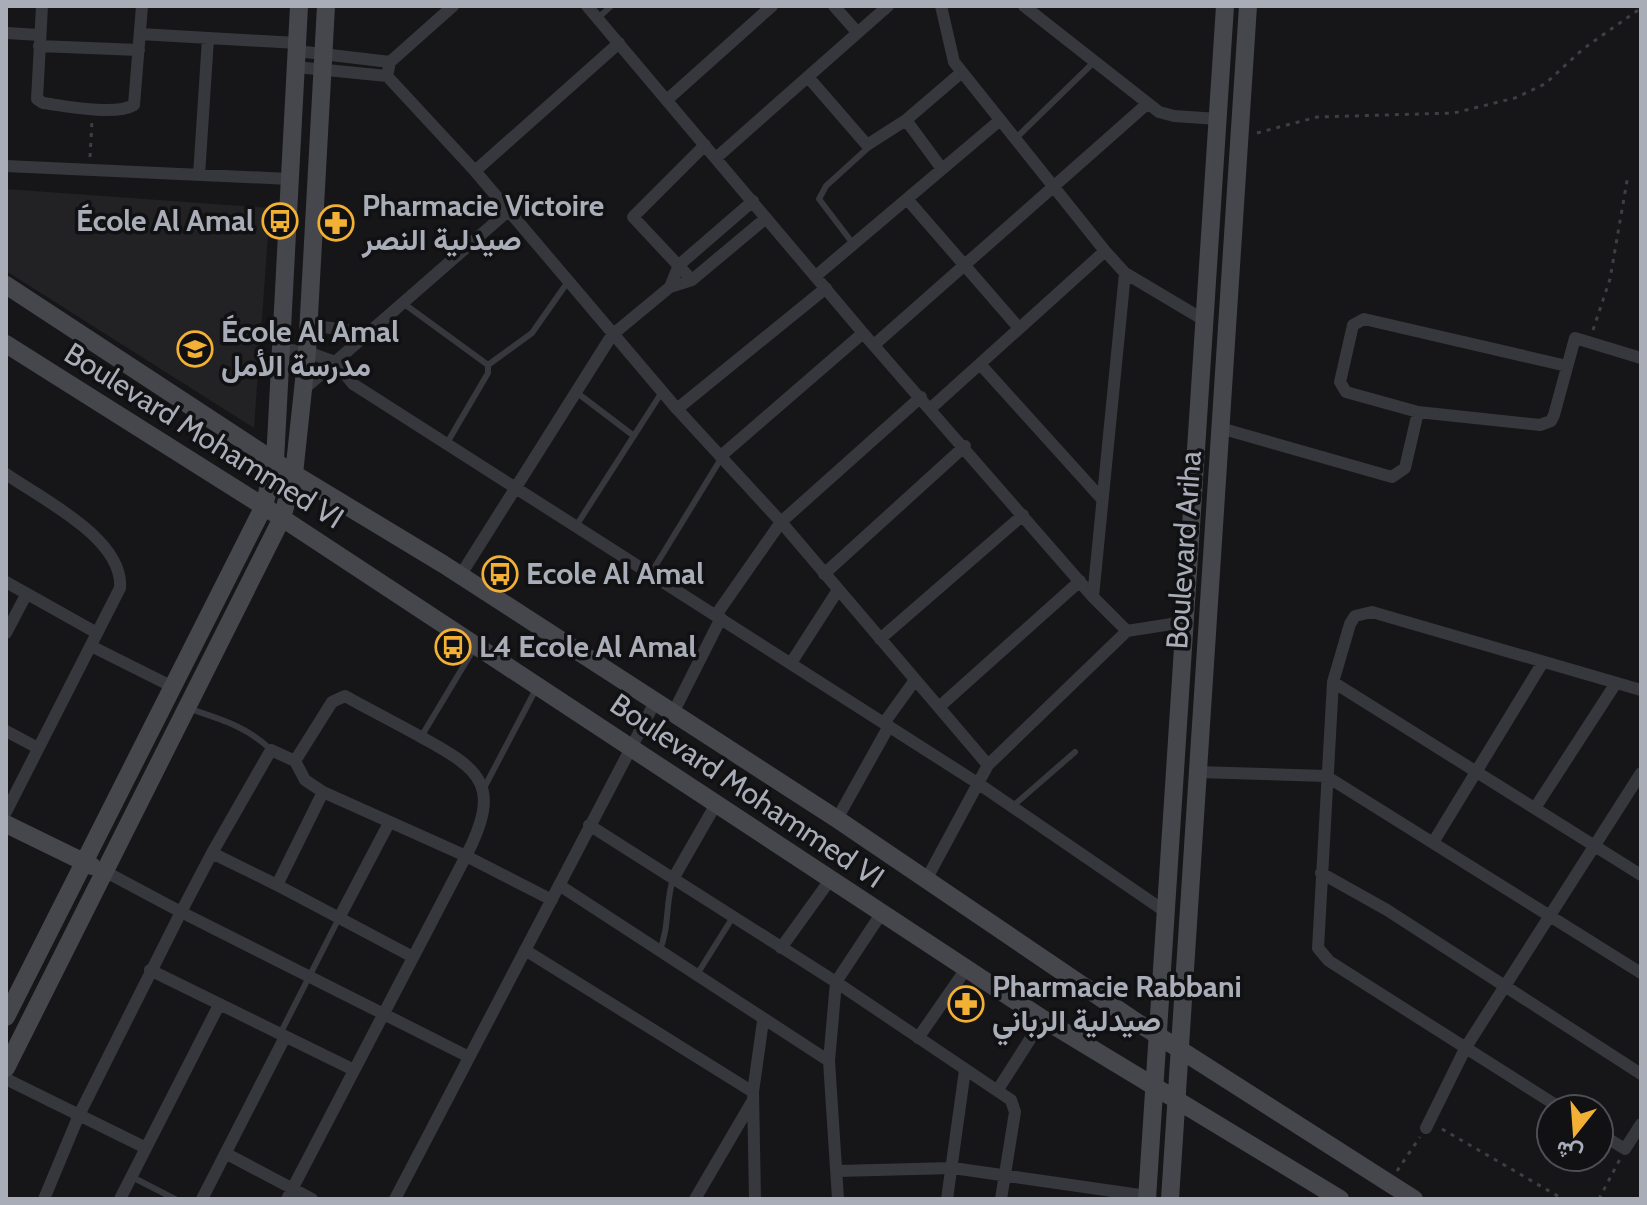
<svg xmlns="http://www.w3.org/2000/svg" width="1647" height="1205" font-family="Cabin,Vazirmatn,sans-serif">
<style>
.built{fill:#222225}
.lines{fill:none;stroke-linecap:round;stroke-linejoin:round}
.path{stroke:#3d3f44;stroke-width:3;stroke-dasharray:4 6;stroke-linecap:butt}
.lane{stroke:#37383d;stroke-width:6}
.street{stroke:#37383d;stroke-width:12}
.secondary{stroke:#45474d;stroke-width:18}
.labels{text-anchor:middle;stroke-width:7;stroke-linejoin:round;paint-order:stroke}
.poi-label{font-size:30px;font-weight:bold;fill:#a8adb8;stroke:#111113;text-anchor:start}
.street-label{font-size:30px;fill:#a8adb8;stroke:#111113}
</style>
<rect width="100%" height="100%" fill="#161618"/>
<path class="built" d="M6,189l264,19 -16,220 -248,-157z"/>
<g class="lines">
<path class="path" d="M1257,133l60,-16 137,-4 61,-15 30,-14 38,-35 58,-41
M90,157l2,-36
M1593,330l17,-51 18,-104
M1442,1129l121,70
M1397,1171l23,-34
M1599,1199l21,-40"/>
<path class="lane" d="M598,18l13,-12
M1014,140l80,-78
M854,245l-35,-46 7,-13 44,-40
M403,303l85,62v8l-41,70
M488,365l44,-32 35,-50
M576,392l58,44
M576,526l86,-134
M651,573l71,-116
M190,709c30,10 58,18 81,41
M421,737l54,-90
M484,788l52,-99
M1013,806l62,-54
M659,952c11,-25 6,-48 14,-73
M696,976l37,-59
M280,1034l59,-116
M132,1177l43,22"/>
<path class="street" d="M42,6l-5,93 6,4c22,3 72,13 91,2l8,-99
M587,6l276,327 230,264 34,34 57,-9
M834,6l23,26
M941,6l13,56 151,189 20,22 79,47
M1024,6l135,106 15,4 44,3
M6,33l34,2
M140,34l157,9
M39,46l100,4
M297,51l93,11
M296,67l91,9 88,95 202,238 104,113 207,243
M387,76l3,-14 63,-56
M808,77l59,68 39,-25 36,49
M668,99l104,-93
M906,120l56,-48
M716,158l172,-152
M6,166l284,13
M475,171l144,-128
M199,175l9,-136
M907,199l112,129
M817,275l182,-154
M692,280l-59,-63 72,-72
M670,287l9,-22 74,-64
M309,325l59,8
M874,345l273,-241
M282,349l25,3 28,10 18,22 626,400 187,128
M980,364l121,134
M1567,366l-203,-47 -11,6 -13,57 6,10 72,20 122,13 11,-4 3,-6 21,-77 66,20
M303,390l204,-178
M931,408l174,-157
M677,409l149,-121
M1220,428l172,49 13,-9 13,-56
M722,455l141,-122
M6,474c36,25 118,65 114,114l-114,224
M824,574l141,-128
M460,576l152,-241 58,-48 22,-7 74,-62
M6,582l91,51
M1093,597l32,-324
M716,615l65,-93 140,-125
M6,633l20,-38
M880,639l143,-124
M91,646l82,41
M791,663l47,-73
M1333,682l308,193
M939,707l141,-126
M672,715l49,-97
M884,723l31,-43
M6,731l32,17
M295,761l37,-59 13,-6c25,14 51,27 76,41 61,33 81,49 45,119l-143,-64 -46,93 134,71
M1197,772l129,4 315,197
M1535,808l81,-125
M837,819l52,-93
M589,825l247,157 175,118 4,12 -14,87
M1434,841l109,-179
M106,872l75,40 31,-59
M1321,873l66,37 254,164
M673,879l43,-75
M926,880l62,-115 139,-134
M277,885l-65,-32 59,-103 24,11 10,19 18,12
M559,885l270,176
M339,918l50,-95
M781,948l49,-68
M525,950l228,142
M150,970l204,100
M918,1038l48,-69
M6,1079l140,69
M997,1091l46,-72
M1562,1109l-233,-148 -11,-13 15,-266 17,-58 5,-8 17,-4 269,78
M1426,1128l40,-81 175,-274
M1599,1133l26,16 16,-25
M227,1154l85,45
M837,1171l116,-3 194,28
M44,1199l35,-84 102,-203 288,145
M120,1199l99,-194
M202,1199l83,-162
M287,1199l179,-343 86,44
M395,1199l259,-495
M695,1199l58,-99
M755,1199l-2,-107 10,-71
M838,1199l-9,-138 7,-79 45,-68
M947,1199l18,-129"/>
<path class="secondary" d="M6,285l288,189 149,90 394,255 295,200 282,180
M6,344l276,174 761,501 297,180
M6,824l86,42
M6,1017l258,-511 11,-45 24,-455
M6,1068l276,-550 12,-44 13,-122 19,-346
M1147,1199l78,-1193
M1170,1199l78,-1193"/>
</g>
<defs>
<symbol id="bus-ring" viewBox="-11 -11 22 22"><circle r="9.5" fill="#111113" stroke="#f2b134" stroke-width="1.5"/><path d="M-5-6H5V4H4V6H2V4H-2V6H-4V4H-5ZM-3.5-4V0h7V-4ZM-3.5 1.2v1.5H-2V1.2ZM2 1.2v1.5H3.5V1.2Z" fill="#f2b134"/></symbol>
<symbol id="pharmacy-ring" viewBox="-11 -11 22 22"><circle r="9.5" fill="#111113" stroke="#f2b134" stroke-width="1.5"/><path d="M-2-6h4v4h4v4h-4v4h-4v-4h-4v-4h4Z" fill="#f2b134"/></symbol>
<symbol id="school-ring" viewBox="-11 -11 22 22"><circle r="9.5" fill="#111113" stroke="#f2b134" stroke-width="1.5"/><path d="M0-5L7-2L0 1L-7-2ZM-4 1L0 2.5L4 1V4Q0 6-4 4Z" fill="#f2b134"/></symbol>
</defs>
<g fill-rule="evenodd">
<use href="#bus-ring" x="260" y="201" width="40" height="40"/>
<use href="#pharmacy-ring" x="316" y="203" width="40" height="40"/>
<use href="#school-ring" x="175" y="329" width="40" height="40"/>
<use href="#bus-ring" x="480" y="554" width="40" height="40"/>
<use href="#bus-ring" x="433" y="627" width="40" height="40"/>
<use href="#pharmacy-ring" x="946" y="984" width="40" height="40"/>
</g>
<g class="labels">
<g class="poi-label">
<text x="362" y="216">Pharmacie Victoire<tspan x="362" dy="34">صيدلية النصر</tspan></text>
<text x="254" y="231" text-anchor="end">École Al Amal</text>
<text x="221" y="342">École Al Amal<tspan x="221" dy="34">مدرسة الأمل</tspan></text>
<text x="526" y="584">Ecole Al Amal</text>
<text x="479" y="657">L4 Ecole Al Amal</text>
<text x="992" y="997">Pharmacie Rabbani<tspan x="992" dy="34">صيدلية الرباني</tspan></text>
</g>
<g class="street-label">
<text transform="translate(204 436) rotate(32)" y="10">Boulevard Mohammed VI</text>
<text transform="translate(1184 550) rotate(-86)" y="10">Boulevard Ariha</text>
<text transform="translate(747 791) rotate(34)" y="10">Boulevard Mohammed VI</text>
</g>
</g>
<rect width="1647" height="1205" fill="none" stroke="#a8adb8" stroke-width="16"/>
<g transform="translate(1575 1133) rotate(197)"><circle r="38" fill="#111113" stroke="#4d4f55" stroke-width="2"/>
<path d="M0-6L14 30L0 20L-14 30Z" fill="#f2b134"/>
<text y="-12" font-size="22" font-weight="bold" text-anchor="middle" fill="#a8adb8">ش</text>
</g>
</svg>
